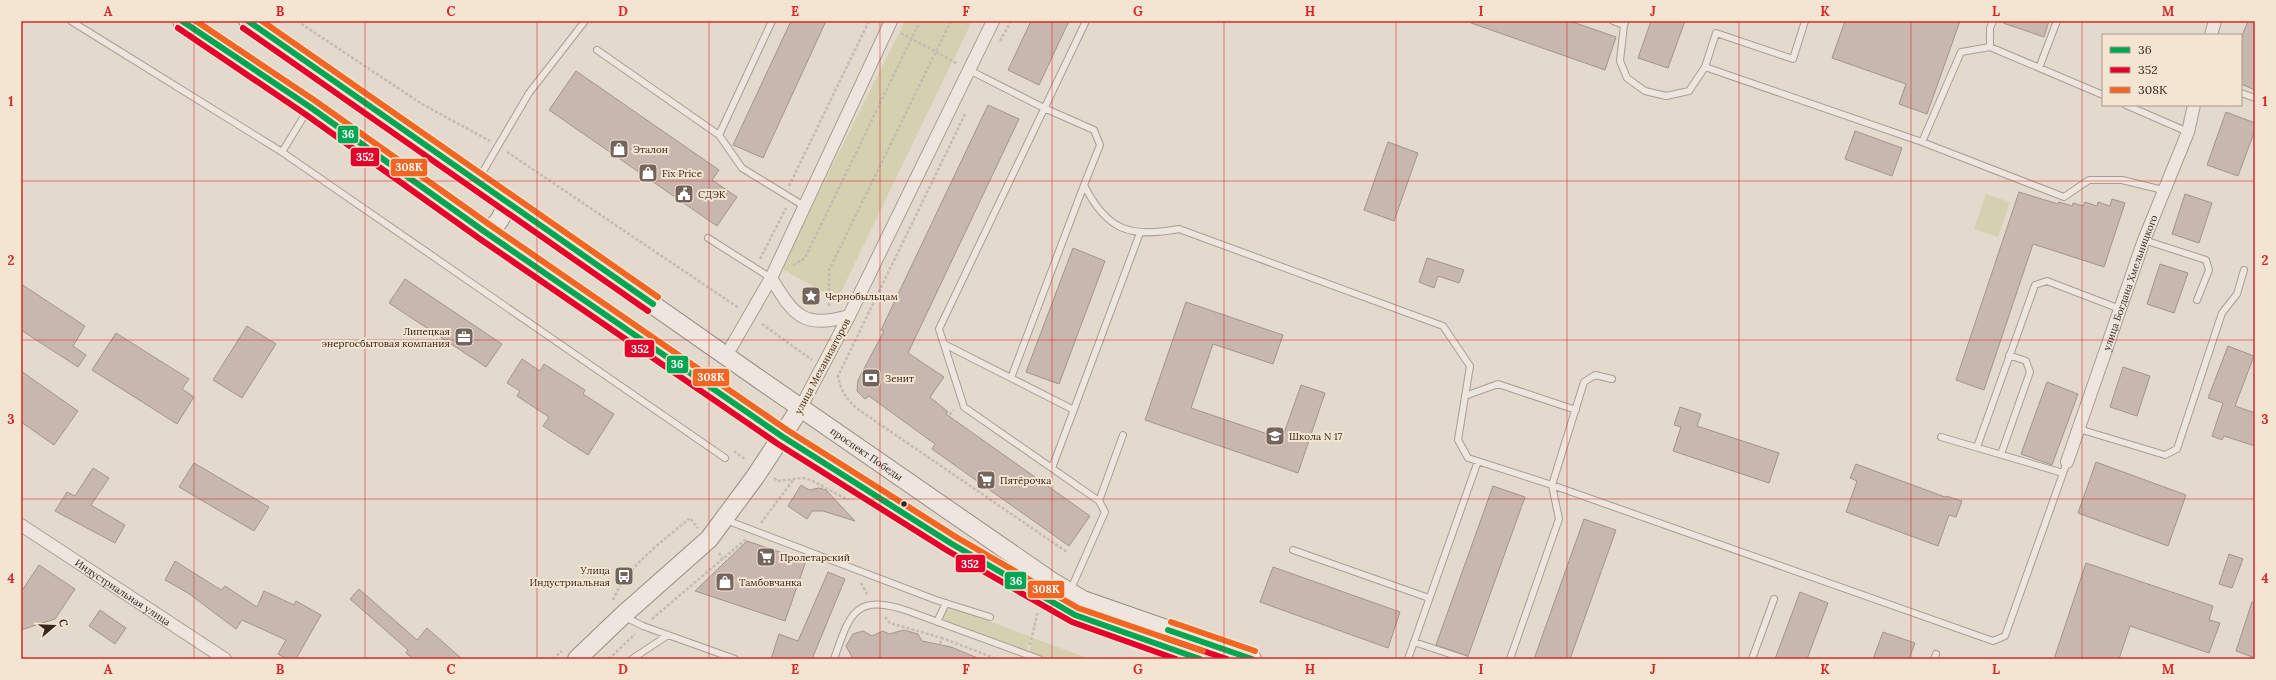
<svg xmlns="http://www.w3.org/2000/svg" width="2276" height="680" font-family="Lora,serif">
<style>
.green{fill:#d5d0af}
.building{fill:#c7b7ae;stroke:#a3958c}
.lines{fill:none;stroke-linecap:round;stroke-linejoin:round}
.lane-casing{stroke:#a89e95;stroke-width:8}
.street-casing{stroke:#a89e95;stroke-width:14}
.secondary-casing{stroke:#988e86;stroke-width:20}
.path{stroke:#c4bcb4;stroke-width:2.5;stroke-dasharray:3 2;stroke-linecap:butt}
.lane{stroke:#ece6de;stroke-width:6}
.street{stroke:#ece6de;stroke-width:12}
.secondary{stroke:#ece6de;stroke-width:18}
.bus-1-casing{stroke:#f4e5d2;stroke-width:9}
.bus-2-casing{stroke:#f4e5d2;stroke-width:9}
.bus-3-casing{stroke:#f4e5d2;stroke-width:9}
.bus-1{stroke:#00a651;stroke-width:6}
.bus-2{stroke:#e4002b;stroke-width:6}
.bus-3{stroke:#f26522;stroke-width:6}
.grid{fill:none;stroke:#d62828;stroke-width:1;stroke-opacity:0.55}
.bus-dot{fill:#36261e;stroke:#f4e5d2;stroke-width:1.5}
.labels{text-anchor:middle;stroke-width:4;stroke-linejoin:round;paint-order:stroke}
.poi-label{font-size:10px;fill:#36261e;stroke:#f4e5d2;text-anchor:start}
.street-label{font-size:10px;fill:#36261e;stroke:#f4e5d2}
.line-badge{stroke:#f4e5d2;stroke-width:1.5}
.badge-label{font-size:11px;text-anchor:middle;font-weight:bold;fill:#fff}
.neatline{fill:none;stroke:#d62828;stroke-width:1.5}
.grid-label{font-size:13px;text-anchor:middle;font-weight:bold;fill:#d62828}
</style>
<rect width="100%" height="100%" fill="#e3d9cd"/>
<path class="green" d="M905,21h67l-135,279 -56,-32z
M1986,194l24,8 -12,35 -24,-8z
M947,605l84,32 -5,16 -87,-32z
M1033,638l57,21h-48l-14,-5z"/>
<path class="building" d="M791,21h35l-63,137 -30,-13z
M1031,21h38l-30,64 -31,-15z
M1471,21h99l46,16 -11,33 -134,-47z
M1651,21h34l-17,47 -30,-10z
M1845,21h115l-33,93 -28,-10 7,-20 -74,-26z
M2003,21h46l-5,16 -41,-14z
M2248,21h7v69l-14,-6v-46z
M576,71l143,99 -7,10 25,17 -20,29 -168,-116z
M988,105l31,14 -111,234 36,24 -14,20 18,15 -2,2 144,102 -21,30 -137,-97 3,-5 -66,-48 -4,3 -8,-8 1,-11 26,-49 -3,-1z
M2226,112l29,11v7l-17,46 -31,-11z
M1855,131l47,17 -10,28 -47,-17z
M1388,142l30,11 -24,68 -30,-11z
M2019,192l39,12 1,-2 13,4 1,-3 10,3 2,-4 12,4 1,-4 12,4 2,-7 13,4 -21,64 -71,-23 -49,146 -28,-10z
M2185,194l27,9 -13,40 -27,-9z
M1073,248l32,13 -46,123 -33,-12z
M1427,258l37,12 -5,13 -21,-7 -4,12 -15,-6z
M2160,264l28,9 -14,40 -27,-9z
M405,279l97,65 -16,23 -97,-64z
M21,284l64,42 -12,20 13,9 -8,12 -57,-37z
M1186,302l97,33 -10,29 -60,-20 -22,64 91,31 19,-54 24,8 -27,80 -153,-53z
M247,326l29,18 -34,54 -29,-18z
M116,333l73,46 -7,10 12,8 -17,27 -85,-54z
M2228,346l26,10 -19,50 20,7v33l-31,-10 -2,4 -10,-4 11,-33 -15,-5z
M522,359l18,12 4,-7 41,26 -2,4 31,20 -26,41 -45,-29 6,-9 -32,-21 3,-5 -13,-8z
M2123,367l27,9 -13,40 -27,-9z
M21,371l57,40 -24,34 -33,-23z
M2047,382l31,12 -26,71 -31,-11z
M1680,407l21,7 -4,12 82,27 -10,30 -96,-32 8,-24 -7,-2z
M2096,462l90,33 -18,51 -90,-33z
M194,463l75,44 -15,24 -75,-44z
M1856,464l89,33 1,-1 16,5 -6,16 -7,-2 -11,31 -92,-34 11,-31 -7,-3z
M93,468l16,10 -18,27 34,20 -10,18 -60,-32 12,-19 8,4z
M801,485l8,5 10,-2 7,2 29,31 -32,-10h-11l-5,8 -19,-13z
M1493,486l32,11 -57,159 -32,-11z
M1584,519l32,11 -46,129h-36z
M747,541l59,20 -21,60 -90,-30z
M2229,554l14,5 -11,29 -13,-4z
M175,561l46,29 4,-4 32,21 7,-16 30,14 2,-4 25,14 -25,44h-9l-9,-5 8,-14 -44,-20 -6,9 -48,-36 -23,-13z
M2086,563l127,43 -4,14 11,3 -11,30 -79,-27 -11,33h-65z
M39,565l36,24 -20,30 -34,11v-38z
M1273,567l127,45 -12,36 -128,-46z
M828,572l17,7 -33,80h-41l8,-25 19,7z
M359,589l58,51 10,-12 35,31h-49l-7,-6 2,-3 -58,-51z
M1800,592l28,11 -21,56h-32z
M2252,602l3,1v55l-19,-7z
M100,610l26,18 -11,16 -26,-18z
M904,630l14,4 4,7 29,6 29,12h-127l-7,-13 7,-12 10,-3 9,5 11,-5 6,3z
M1883,632l32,11 -6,16h-36z"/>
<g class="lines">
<defs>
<path id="lane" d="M71,21l211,131
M772,21l-53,114 23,33 62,38
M1613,21l11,4 1,-2
M1993,21l-3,7v19l113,48
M1624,25l-4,36 7,17 18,13 21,5 23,-5 16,-24 11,-34 77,26 12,-38
M597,50l122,85
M1705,67l217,75 39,-90 29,-5
M2039,68l18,-47
M969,70l75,38 50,22 6,15 -16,40c23,46 46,53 95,44l264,97 27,40 -12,74 10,18 84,27 441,156 12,-5 62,-174
M2241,93l14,5
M2126,105l62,27
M309,108l-27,44 443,306
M1922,142l142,55 25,-17h33l41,10
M478,180l51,-87 56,-72
M708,238l63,40
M2144,240l62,20 3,10 -12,30
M944,344l130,66
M1011,378l73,-193
M1465,396l33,-12 78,26
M2079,429l86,26 12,-6 45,-136 15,-19 7,-24
M1941,437l122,36
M1977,447l58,-162 12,-4 73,28
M2001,454l29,-82 -4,-11 -17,-6
M1052,468l88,-235
M1099,501l24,-66
M726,520l210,80 54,17
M1293,550l136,48
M1070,591l35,-79 -6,-11 -135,-94 -25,-78 147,-308
M625,617l18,9 92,33
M937,622l9,-19
M1414,642l51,17
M632,659l36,-24
M834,659c16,-45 20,-66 74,-48l131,48
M1408,659l70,-198
M1510,659l49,-140 -7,-34 32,-103 11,-7 17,4
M1752,659l22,-60
M1934,659l2,-5"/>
<g id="street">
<path d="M2211,35l4,-14"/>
<path d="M771,278c23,37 31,51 78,38"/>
<path d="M726,356l45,-78 120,-257"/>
<path d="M801,407l48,-91 144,-295"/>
<path id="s1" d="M2067,462l77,-222 44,-108 6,-27"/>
<path id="s2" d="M21,525l204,134"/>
</g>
<g id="secondary">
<path d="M182,21l128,86 175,125 298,205 169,107 123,71 125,44"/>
<path id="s3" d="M248,21l508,356 295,204 32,19 169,59"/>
<path d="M485,232c14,-7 19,-17 21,-31"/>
<path d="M577,659l45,-43 87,-77 46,-62 46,-70"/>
</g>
</defs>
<use href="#lane" class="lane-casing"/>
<use href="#street" class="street-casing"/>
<use href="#secondary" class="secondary-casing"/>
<path class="path" d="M297,21l125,83 68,37
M901,33l57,31
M1000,41l11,-20
M965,114l-127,262c3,16 9,24 21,34l208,142
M507,152l232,156
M789,186l80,-165
M760,259l26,-51
M793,265l12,-7 115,-237
M829,306v-36l122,-249
M762,324l50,36
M947,419l6,-9
M734,451l12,9
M774,478l3,3 26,-3 8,2 37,20
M761,523l33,-44
M719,553l4,6
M861,583l7,13
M613,600c14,-34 50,-59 77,-82l8,10
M885,617l5,6 52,15
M652,619l94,-80
M1030,645l8,-34
M937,653l5,-15 55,21
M553,659l9,-8
M609,659l26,-25"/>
<use href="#lane" class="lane"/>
<use href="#street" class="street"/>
<use href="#secondary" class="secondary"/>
<defs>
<path id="bus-1" d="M182,21l128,86 175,125 298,205 169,107 123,71 125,44
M248,21l405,283
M1168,630l84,29"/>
<path id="bus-2" d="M178,28l127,86 175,125 298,205 170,107 124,71 104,37
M243,28l405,283
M1165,638l62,21"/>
<path id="bus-3" d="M196,21l118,79 176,125 297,205 169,107 122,71 125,43
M262,21l396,276
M1171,622l84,29"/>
</defs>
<use href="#bus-1" class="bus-1-casing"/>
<use href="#bus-2" class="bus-2-casing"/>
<use href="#bus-3" class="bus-3-casing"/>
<use href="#bus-1" class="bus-1"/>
<use href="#bus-2" class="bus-2"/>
<use href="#bus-3" class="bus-3"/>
</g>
<path class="grid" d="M194,21v638M365,21v638M537,21v638M709,21v638M880,21v638M1052,21v638M1224,21v638M1396,21v638M1567,21v638M1739,21v638M1911,21v638M2082,21v638M21,181h2234M21,340h2234M21,499h2234"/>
<defs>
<symbol id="shop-square" viewBox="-11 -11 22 22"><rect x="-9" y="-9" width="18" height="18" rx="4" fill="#73655b" stroke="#f4e5d2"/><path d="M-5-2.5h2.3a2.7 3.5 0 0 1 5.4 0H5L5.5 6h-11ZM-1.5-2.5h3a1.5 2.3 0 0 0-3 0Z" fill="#fff"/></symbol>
<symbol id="civic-square" viewBox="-11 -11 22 22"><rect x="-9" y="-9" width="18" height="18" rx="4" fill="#73655b" stroke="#f4e5d2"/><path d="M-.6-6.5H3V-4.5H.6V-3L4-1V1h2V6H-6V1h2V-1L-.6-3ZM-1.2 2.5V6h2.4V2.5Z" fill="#fff"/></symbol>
<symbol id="sight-square" viewBox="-11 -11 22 22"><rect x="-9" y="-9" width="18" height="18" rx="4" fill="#73655b" stroke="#f4e5d2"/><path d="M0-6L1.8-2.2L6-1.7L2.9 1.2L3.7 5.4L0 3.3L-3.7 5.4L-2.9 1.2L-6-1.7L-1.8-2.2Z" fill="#fff"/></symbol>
<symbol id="office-square" viewBox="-11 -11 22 22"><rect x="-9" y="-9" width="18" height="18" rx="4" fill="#73655b" stroke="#f4e5d2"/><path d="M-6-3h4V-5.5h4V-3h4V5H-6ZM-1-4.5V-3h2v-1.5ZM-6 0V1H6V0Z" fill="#fff"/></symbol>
<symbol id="bank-square" viewBox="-11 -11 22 22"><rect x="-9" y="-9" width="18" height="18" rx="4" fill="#73655b" stroke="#f4e5d2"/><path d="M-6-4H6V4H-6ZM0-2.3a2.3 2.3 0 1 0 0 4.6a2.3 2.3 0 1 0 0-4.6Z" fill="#fff"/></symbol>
<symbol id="school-square" viewBox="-11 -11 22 22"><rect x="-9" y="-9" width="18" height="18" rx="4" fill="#73655b" stroke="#f4e5d2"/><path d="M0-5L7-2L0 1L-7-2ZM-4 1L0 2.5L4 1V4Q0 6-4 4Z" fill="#fff"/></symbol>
<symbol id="supermarket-square" viewBox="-11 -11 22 22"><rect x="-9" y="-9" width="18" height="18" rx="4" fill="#73655b" stroke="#f4e5d2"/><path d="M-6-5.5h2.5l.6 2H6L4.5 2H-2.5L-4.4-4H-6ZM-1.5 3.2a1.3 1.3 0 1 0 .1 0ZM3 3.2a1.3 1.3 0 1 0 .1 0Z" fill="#fff"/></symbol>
<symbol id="bus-square" viewBox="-11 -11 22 22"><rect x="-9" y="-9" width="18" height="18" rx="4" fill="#73655b" stroke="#f4e5d2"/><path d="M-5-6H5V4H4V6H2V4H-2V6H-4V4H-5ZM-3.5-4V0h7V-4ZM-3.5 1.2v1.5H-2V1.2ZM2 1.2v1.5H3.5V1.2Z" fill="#fff"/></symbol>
</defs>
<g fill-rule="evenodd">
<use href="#shop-square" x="608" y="138" width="22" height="22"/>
<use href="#shop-square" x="637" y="162" width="22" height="22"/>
<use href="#civic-square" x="673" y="183" width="22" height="22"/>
<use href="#sight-square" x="800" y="285" width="22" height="22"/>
<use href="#office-square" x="453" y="326" width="22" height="22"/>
<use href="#bank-square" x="860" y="367" width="22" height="22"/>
<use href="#school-square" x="1264" y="425" width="22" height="22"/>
<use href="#supermarket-square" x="975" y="469" width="22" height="22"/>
<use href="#supermarket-square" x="755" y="546" width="22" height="22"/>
<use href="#bus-square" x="613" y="565" width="22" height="22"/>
<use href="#shop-square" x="714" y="571" width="22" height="22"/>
</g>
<circle class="bus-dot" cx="904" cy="504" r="3.5"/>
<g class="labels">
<g class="poi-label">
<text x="633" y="153">Эталон</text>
<text x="662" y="177">Fix Price</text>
<text x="698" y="198">СДЭК</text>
<text x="825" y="300">Чернобыльцам</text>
<text x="450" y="335" text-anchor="end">Липецкая<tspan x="450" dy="12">энергосбытовая компания</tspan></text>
<text x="885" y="382">Зенит</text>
<text x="1289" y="440">Школа N 17</text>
<text x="1000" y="484">Пятёрочка</text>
<text x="780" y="561">Пролетарский</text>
<text x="610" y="574" text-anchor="end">Улица<tspan x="610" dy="12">Индустриальная</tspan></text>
<text x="739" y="586">Тамбовчанка</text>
</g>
<g class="street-label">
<text dy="4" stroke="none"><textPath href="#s1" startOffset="190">улица Богдана Хмельницкого</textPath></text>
<text transform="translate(822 366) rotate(-62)" y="4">улица Механизаторов</text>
<text dy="4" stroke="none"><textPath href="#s3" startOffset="755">проспект Победы</textPath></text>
<text dy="4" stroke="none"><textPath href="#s2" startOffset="122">Индустриальная улица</textPath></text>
</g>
</g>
<g class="line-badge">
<rect x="337" y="125" width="22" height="19" rx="4" fill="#00a651"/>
<rect x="350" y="147" width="30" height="20" rx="4" fill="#e4002b"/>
<rect x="390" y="158" width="38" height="19" rx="4" fill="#f26522"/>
<rect x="624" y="339" width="31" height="19" rx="4" fill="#e4002b"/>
<rect x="666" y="355" width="23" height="19" rx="4" fill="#00a651"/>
<rect x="692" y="368" width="38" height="19" rx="4" fill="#f26522"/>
<rect x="955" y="554" width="31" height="19" rx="4" fill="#e4002b"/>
<rect x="1004" y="571" width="23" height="19" rx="4" fill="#00a651"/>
<rect x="1027" y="580" width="38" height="19" rx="4" fill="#f26522"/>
</g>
<g class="badge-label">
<text x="348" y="138">36</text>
<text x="365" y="161">352</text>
<text x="409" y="171">308К</text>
<text x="640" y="353">352</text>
<text x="677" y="368">36</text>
<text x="711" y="381">308К</text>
<text x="970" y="568">352</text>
<text x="1016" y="585">36</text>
<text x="1046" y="593">308К</text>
</g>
<rect width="2276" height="680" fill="none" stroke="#f4e5d2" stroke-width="44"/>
<rect x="2102" y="34" width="140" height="72" fill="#f4e5d2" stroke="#a8998a"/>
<rect x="2110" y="47" width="20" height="6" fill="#00a651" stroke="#a8998a"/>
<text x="2138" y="54" font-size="12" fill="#36261e">36</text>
<rect x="2110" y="67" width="20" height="6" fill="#e4002b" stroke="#a8998a"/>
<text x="2138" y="74" font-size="12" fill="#36261e">352</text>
<rect x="2110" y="87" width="20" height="6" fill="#f26522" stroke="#a8998a"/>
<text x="2138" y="94" font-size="12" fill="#36261e">308К</text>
<g transform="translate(54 626) rotate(71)" stroke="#f4e5d2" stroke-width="3" paint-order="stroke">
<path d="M0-3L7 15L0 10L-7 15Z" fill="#36261e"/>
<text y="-6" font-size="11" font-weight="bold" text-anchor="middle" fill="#36261e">С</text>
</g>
<rect x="22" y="22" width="2232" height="636" class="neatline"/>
<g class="grid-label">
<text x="108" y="16">A</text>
<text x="280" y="16">B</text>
<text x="451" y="16">C</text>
<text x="623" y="16">D</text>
<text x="795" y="16">E</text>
<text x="966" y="16">F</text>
<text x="1138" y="16">G</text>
<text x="1310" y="16">H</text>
<text x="1481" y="16">I</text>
<text x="1653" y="16">J</text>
<text x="1825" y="16">K</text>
<text x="1996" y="16">L</text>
<text x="2168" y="16">M</text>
<text x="11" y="106">1</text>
<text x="2265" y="106">1</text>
<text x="11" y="265">2</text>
<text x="2265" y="265">2</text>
<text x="11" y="424">3</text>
<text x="2265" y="424">3</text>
<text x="11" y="583">4</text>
<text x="2265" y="583">4</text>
<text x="108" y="674">A</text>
<text x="280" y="674">B</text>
<text x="451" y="674">C</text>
<text x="623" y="674">D</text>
<text x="795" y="674">E</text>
<text x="966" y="674">F</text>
<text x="1138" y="674">G</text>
<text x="1310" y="674">H</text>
<text x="1481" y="674">I</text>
<text x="1653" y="674">J</text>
<text x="1825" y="674">K</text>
<text x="1996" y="674">L</text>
<text x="2168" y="674">M</text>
</g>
</svg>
